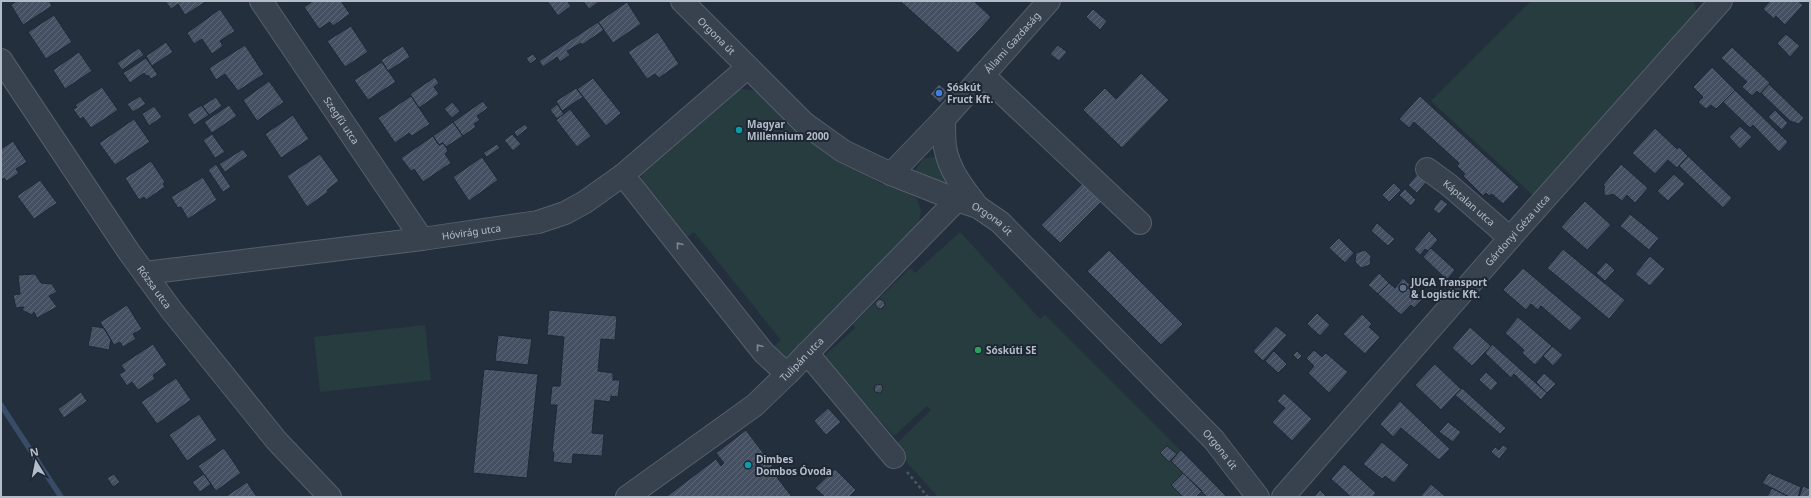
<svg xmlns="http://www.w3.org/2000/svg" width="1811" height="498" font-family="'Noto Sans',sans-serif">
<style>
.green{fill:#263c3f}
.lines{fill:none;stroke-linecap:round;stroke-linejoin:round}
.stream{stroke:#394c67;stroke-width:5.5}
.building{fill:url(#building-hatch);stroke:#1f2835}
.minor-casing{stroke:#565f6c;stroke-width:24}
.path{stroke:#44595c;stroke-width:2.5;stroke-dasharray:3 3;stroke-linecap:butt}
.minor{stroke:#38414e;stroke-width:22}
.oneway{stroke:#7c8592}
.shop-dot{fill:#3f7fe0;stroke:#1d2633;stroke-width:1.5}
.culture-dot{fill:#0f9aa8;stroke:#1d2633;stroke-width:1.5}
.service-dot{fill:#5c6f8a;stroke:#1d2633;stroke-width:1.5}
.leisure-dot{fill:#2e9e5b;stroke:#1d2633;stroke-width:1.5}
.labels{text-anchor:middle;stroke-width:4;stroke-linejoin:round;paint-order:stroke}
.street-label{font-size:10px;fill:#b4bcc9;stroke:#1d2633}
.poi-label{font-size:10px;font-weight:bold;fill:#b4bcc9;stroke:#1d2633;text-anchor:start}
</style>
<defs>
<pattern id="building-hatch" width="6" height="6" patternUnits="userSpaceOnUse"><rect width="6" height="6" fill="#455162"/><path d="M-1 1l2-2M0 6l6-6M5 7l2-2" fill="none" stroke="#5d6877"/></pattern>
</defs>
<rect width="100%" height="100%" fill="#242f3e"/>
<path class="green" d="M1531,1h161l3,3 2,13 -160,182 -106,-98z
M741,89l18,2 92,75 29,17 31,12 6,4 4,12 -2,10 -5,10 -128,127h-5l-10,-10 10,-8 -87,-108 -8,6 -41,-51 -3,-8 1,-7 90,-82z
M933,157l4,2 10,24v3l-30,-12 -1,-5 7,-10z
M960,232l80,87 5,-4 182,182h-289l-45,-50 38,-37 -4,-4 -33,30 -72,-78 33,-30 -2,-4 57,-56 5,5z
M425,325l6,55 -111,12 -6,-55z"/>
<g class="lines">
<path class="stream" d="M1,405l60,92"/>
</g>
<path class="building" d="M17,1h32l3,5 -29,19 -12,-20z
M165,1h42l-22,14 -7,-11 -7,5z
M313,1h28l9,13 -17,12 -3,-4 -11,7 -15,-22z
M550,1h17l4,5 -13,10 -10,-14z
M583,1h17l-11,8z
M900,1h74l17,16 -33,36z
M1770,1h28l5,4 -18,20 -9,-9 -2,3 -11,-10z
M627,2l14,22 -28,19 -15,-21z
M220,9l15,22 -15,10 3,5 -11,8 -10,-15 -8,5 -7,-11z
M1093,9l14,12 -7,9 -14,-13z
M54,15l18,27 -26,17 -18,-27z
M598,22l6,8 -22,15 -1,-2 -14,8 3,4 -10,7 -3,-5 -14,10 -4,-6z
M351,26l17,26 -23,15 -18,-26z
M658,32l21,32 -20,14 -4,-4 -8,5 -19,-27z
M1786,34l14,12 -10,11 -13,-14z
M166,42l7,10 -21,14 -6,-10z
M245,45l19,29 -26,17 -13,-17 -9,6 -7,-12z
M1058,45l9,7 -8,9 -9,-7z
M403,46l7,11 -22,14 -7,-11z
M1732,47l38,36 -10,11 -3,-3 -5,5 -10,-9 5,-5 -26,-24z
M139,48l5,7 -22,15 -5,-7z
M79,52l13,19 -27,18 -12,-19z
M533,54l4,5 -7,5 -4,-6z
M146,58l12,17 -7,4 -3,-4 -2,1 -2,-3 -14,10 -7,-10z
M382,62l14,20 -28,18 -14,-20z
M1712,67l23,23 -19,19 -5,-4 -5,4 -8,-7 5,-5 -10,-10z
M1141,73l28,27 -47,48 -39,-38 22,-22 11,11z
M435,77l4,6 -5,4 5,7 -20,14 -9,-14z
M593,78l28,35 -15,13 -29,-37z
M269,81l15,21 -27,19 -14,-21z
M939,84l10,9 -9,10 -10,-9z
M1769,84l35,34 -5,6 -9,-3 -29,-28z
M102,87l16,23 -27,18 -8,-11 -3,2 -7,-10 4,-2 -2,-2z
M576,88l7,9 -21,14 -6,-10z
M1735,90l53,52 -9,10 -26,-27 -3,3 -27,-26z
M140,96l6,8 -13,8 -6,-8z
M411,96l19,28 -18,12 -3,-3 -14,10 -17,-25z
M1420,96l99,91 -16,17 -11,-10 -3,2 -3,-3 -3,3 -20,-20 2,-2 -8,-8 2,-3 -45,-41 -5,6 -10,-9z
M216,97l6,9 -13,9 -7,-9z
M483,101l5,7 -11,8 3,4 -6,4 2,3 -13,9 -10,-14z
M452,102l8,9 -8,7 -8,-9z
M557,104l7,10 -7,5 -7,-9z
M202,105l7,10 -15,10 -7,-11z
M229,105l8,11 -25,17 -8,-11z
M154,106l8,11 -13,9 -7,-12z
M570,109l21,27 -14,11 -21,-27z
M1775,110l13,13 -6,7 -14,-13z
M293,115l16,24 -28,19 -16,-24z
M134,119l16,23 -35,23 -16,-22z
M453,122l10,14 -17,11 -3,-4 -4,2 -6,-9z
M525,124l3,4 -11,9 -3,-5z
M1740,126l12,11 -12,12 -11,-12z
M1655,128l22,21 2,-2 9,9 -11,12 -9,-8 -13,14 -23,-21z
M212,134l13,18 -10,6 -12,-18z
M512,134l9,10 -8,7 -9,-11z
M433,136l6,9 4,-2 3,4 2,4 -3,3 6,9 -28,19 -9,-13 -3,2 -10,-13z
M13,141l14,21 -11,7 3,4 -12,8 -3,-3 -3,2v-31z
M497,144l3,4 -13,9 -4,-4z
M243,149l5,7 -23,16 -6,-8z
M320,154l19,27 -12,9 1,2 -21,15 -20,-31z
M1688,156l44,42 -9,10 -44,-42z
M482,157l16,23 -29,21 -16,-24z
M151,161l14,21 -2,2 2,3 -19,13 -2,-3 -5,3 -14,-22z
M216,164l15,23 -8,5 -15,-22z
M1621,164l27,24 -13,15 -8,-8 -5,6 -9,-7 -6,2 -3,-2v-5l1,-2 -2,-2z
M1418,174l9,7 -10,12 -9,-8z
M1674,174l11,10 -17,17 -11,-10z
M203,177l14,23 -29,19 -7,-12 -3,1 -7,-11z
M40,180l17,23 -23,16 -17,-23z
M1084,182l19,18 -43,43 -19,-18z
M1394,183l7,7 -12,12 -7,-7z
M1405,189l11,11 -5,6 -12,-11z
M1441,199l7,5 -9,10 -6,-5z
M1585,201l26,24 -24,25 -26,-23z
M1630,214l29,24 -10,12 -29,-24z
M1377,223l18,16 -7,7 -17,-15z
M1429,231l9,9 -10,11 -3,-2 -5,6 -6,-6z
M1339,238l15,15 -9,10 -16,-15z
M1431,248l24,22 -8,10 -24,-23z
M1563,249l62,51 -16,19 -62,-51z
M1109,250l74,74 -22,21 -74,-74z
M1365,250l6,6 -1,9 -9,3 -6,-6 1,-9z
M1650,256l15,13 -15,17 -15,-12z
M1606,262l9,8 -10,11 -9,-8z
M1523,268l59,50 -12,13 -29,-25 -3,4 -7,-6 -5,6 -23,-20z
M1379,273l10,10 -11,11 -10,-9z
M35,274l6,9 11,1 5,8 -8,4 8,11 -20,11 -3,-6 -2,3 -10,-5 2,-3 -8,1 -3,-13 7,-1 -2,-19z
M1403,278l21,20 -10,10 -3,-3 -10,10 -23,-21 11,-11 6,5z
M879,299l5,2 1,4 -4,4 -4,-1 -2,-5z
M127,305l15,24 -9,5 3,5 -13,8 -3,-5 -6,3 -14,-23z
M549,310l68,6 -2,24 -14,-1 -3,32 15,2v7h7l-2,17 -7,-1 -1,6 -15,-2 -3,33 12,1 -2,22 -29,-2 -1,10 -19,-2 1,-10h-2l5,-47h-7l2,-19h8l4,-49 -17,-2z
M1317,313l13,12 -10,11 -13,-12z
M1362,314l10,10 -3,3 11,10 -15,17 -22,-20z
M1518,317l34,29 -17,19 -13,-12 2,-3 -19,-17z
M92,326l12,2 7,12 -2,10 -21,-4z
M1276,326l11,9 -24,26 -10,-10z
M1470,327l21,19 -19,20 -20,-18z
M498,335l34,4 -4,26 -33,-4z
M153,344l14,21 -14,10 2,4 -17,11 -6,-8 -5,4 -8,-12 6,-3 -4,-6z
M1492,344l55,49 -6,7 -27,-26 -3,4 -26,-25z
M1552,346l11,9 -10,11 -10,-10z
M1314,350l8,7 4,-4 22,19 -19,21 -21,-20 6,-7 -8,-8z
M1274,351l13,13 -9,9 -13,-12z
M1297,351l5,5 -4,4 -5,-5z
M1435,364l26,25 -20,21 -26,-25z
M484,369l54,5 -11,104 -54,-5z
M1486,372l12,11 -7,8 -12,-11z
M1544,373l12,11 -9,9 -11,-11z
M176,378l15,22 -34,24 -16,-22z
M877,384l5,1 1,4 -3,4 -5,-1 -1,-4z
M1462,388l44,40 -6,6 -45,-39z
M81,392l6,9 -23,17 -6,-9z
M1284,393l28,26 -20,22 -20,-19 13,-14 -8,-7z
M1400,401l50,48 -11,11 -38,-32 -8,9 -13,-13z
M828,408l13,14 -15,13 -12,-14z
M199,414l18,26 -30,21 -18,-26z
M1448,422l13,10 -8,10 -14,-10z
M746,430l27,36 -3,2 22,29h-126l50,-38 5,7 3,-3 -8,-10z
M1382,442l27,23 -15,18 -9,-7 -3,3 -19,-15z
M1503,445l5,3 -9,11 -8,-7 4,-5 4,3z
M1167,446l10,8 -8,8 -9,-9z
M224,448l17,25 -25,18 -18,-25z
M1181,450l46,47h-20l-36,-36z
M1344,464l32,29 -3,4h-22l-20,-18z
M835,469l21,21 -7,7h-24l-10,-9z
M1183,473l19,18 -6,6h-13l-12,-12z
M1769,473l32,14 -3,10h-9l-27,-14z
M114,474l6,8 -7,5 -6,-9z
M204,474l7,10 -11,8 -8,-10z
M247,482l10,15h-32z
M1431,484l15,13h-26z
M1803,486l7,3v8h-11z
M1772,488l17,9h-22z
M1320,490l7,7h-13z"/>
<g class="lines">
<defs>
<g id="minor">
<path id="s1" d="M261,1l161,238"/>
<path id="s2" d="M682,1l122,122 39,28 48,23 66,26 21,7 22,15 214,218 44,57"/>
<path id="s3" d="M1,60l128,192 43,59 104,129 54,57"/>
<path d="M983,75l157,148"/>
<path d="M944,119c0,9 0,19 1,28 4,24 19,42 33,60"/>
<path id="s4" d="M1427,169l22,16 61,53"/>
<path id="s5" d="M891,174l53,-55 105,-118"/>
<path d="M623,175l141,178 23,21"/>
<path id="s6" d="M145,273l277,-34 116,-17 27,-9 20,-11 38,-27 125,-108"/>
<path d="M807,353l87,104"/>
<path id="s7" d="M627,497l128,-92 32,-31 170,-174"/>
<path id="s8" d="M1283,497l227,-259 211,-237"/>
</g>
</defs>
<use href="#minor" class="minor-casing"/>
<path class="path" d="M907,472l21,25"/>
<use href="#minor" class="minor"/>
</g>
<defs><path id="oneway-chevron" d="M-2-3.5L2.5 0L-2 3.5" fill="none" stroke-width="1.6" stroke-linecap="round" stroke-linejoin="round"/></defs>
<g class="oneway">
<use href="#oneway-chevron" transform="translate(679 245) rotate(-128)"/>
<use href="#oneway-chevron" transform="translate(759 347) rotate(-128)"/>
</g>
<circle class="shop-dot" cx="939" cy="93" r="4"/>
<g class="culture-dot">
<circle cx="739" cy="130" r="4"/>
<circle cx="748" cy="465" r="4"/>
</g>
<circle class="service-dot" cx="1403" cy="288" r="4"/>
<circle class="leisure-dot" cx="978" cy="350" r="4"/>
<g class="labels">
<g class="street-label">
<text dy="4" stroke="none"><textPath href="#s2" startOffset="49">Orgona út</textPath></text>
<text dy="4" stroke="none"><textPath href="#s5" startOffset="179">Állami Gazdaság</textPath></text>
<text dy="4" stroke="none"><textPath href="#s1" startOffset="144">Szegfű utca</textPath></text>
<text dy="4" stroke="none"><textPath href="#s4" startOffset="54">Káptalan utca</textPath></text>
<text dy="4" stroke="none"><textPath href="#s2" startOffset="385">Orgona út</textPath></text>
<text dy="4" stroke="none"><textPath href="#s8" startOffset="355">Gárdonyi Géza utca</textPath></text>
<text dy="4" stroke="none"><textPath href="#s6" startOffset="329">Hóvirág utca</textPath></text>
<text dy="4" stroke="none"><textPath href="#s3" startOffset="274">Rózsa utca</textPath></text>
<text dy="4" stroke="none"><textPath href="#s7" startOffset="223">Tulipán utca</textPath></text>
<text dy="4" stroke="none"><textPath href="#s2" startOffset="710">Orgona út</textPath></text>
</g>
<g class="poi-label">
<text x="947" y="91">Sóskút<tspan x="947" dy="12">Fruct Kft.</tspan></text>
<text x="747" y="128">Magyar<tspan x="747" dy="12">Millennium 2000</tspan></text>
<text x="1411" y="286">JUGA Transport<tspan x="1411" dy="12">&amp; Logistic Kft.</tspan></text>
<text x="986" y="354">Sóskúti SE</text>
<text x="756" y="463">Dimbes<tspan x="756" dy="12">Dombos Óvoda</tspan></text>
</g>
</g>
<rect width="1811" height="498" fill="none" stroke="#b4bcc9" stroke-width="4"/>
<g transform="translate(36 462) rotate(350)" stroke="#1d2633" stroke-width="3" paint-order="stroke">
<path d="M0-3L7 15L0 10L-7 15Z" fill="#b4bcc9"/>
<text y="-6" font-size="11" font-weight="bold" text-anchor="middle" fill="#b4bcc9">N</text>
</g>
</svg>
